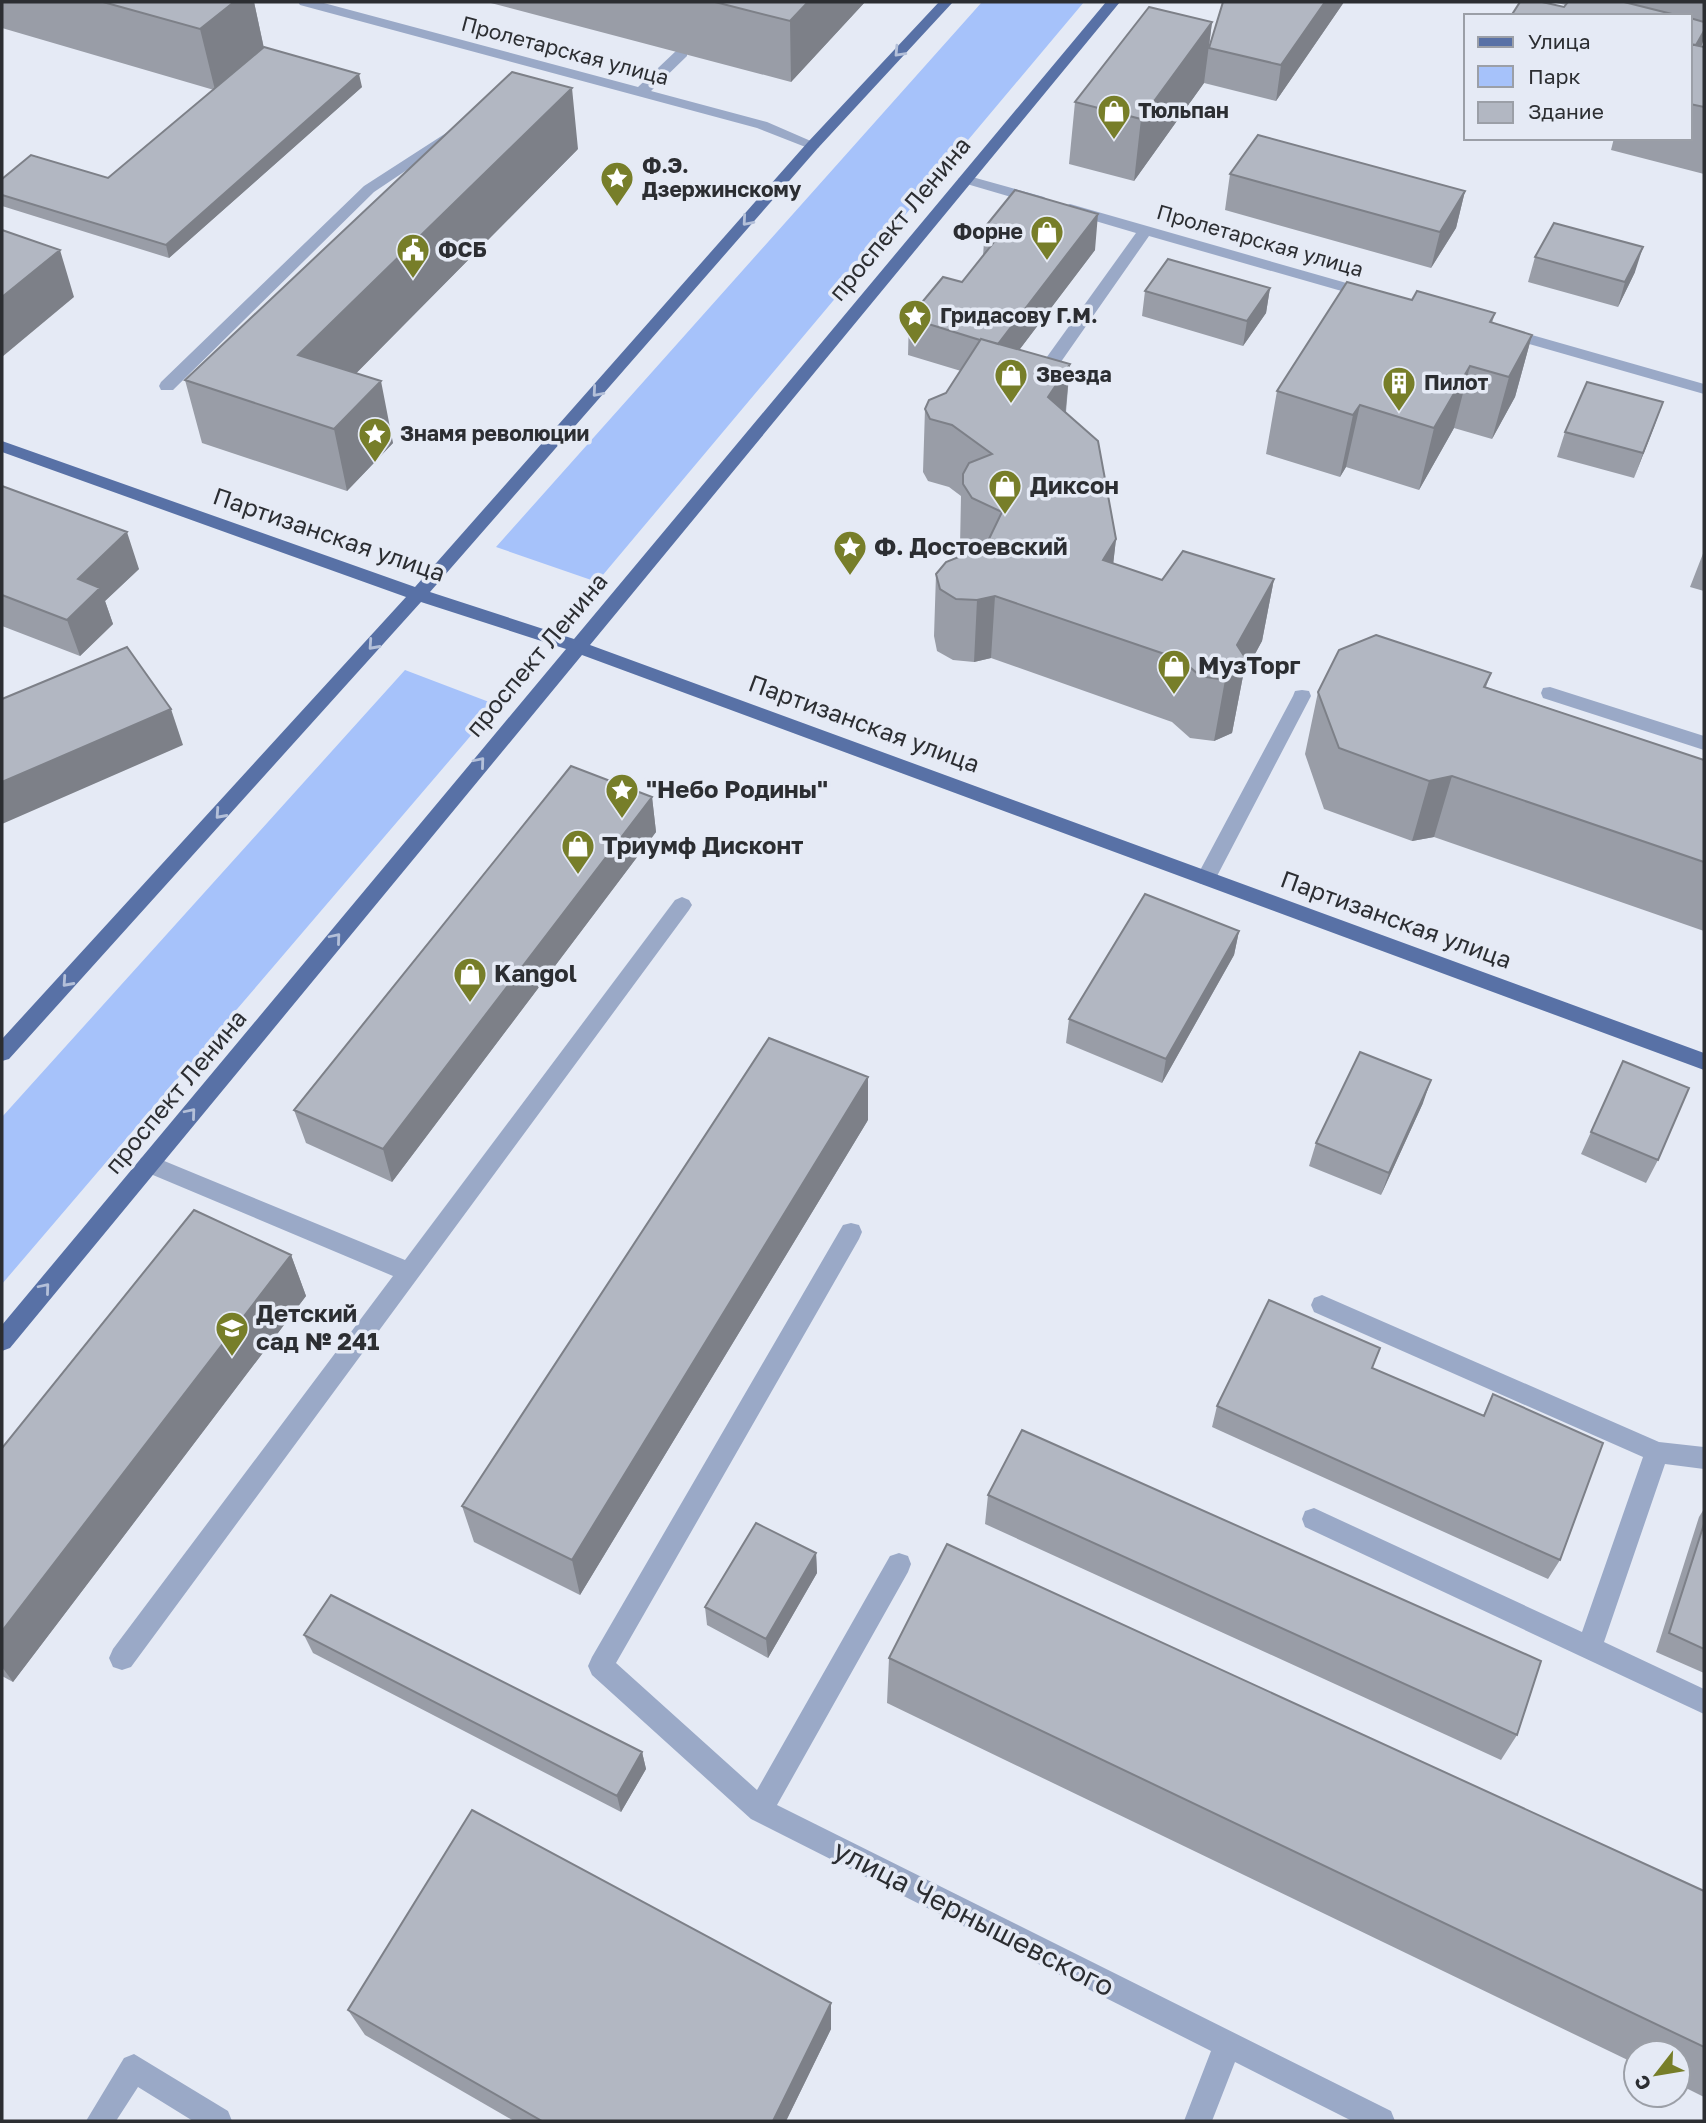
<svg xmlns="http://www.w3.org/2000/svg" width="1706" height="2123" font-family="'Golos Text',sans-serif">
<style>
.green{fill:#a6c2fa}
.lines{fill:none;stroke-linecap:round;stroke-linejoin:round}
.minor{fill:#9aa9c7;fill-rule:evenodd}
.major{fill:#5871a6;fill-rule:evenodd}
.wall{fill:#999da7}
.shaded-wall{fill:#7d8088}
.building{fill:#b2b7c2;stroke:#7d8088;stroke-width:2}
.oneway{stroke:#b4c0d9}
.labels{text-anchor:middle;stroke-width:7;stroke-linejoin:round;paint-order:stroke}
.far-street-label{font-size:21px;fill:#2c2e32;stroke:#e5eaf5}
.far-poi-label{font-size:21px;font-weight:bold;fill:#2c2e32;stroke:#e5eaf5;text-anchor:start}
.street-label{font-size:24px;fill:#2c2e32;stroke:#e5eaf5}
.poi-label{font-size:24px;font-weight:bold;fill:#2c2e32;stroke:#e5eaf5;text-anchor:start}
.near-street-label{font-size:28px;fill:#2c2e32;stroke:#e5eaf5}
</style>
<rect width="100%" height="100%" fill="#e5eaf5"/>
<path class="green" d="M982,2h102l-487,580 -101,-35z
M405,670l92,35 -495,579v-167z"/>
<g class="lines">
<path class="minor" d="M298,2h22l318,85 39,-37h10v6l-36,35 116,31 53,23 -2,3h-10l-51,-20 -457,-123z
M457,126l7,4 -2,3 -88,59 -201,198h-12l-2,-4 2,-4 203,-196z
M965,175l79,22 3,3 -8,5 -79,-23 -2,-3z
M1070,204l308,88 2,3 -8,5 -6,-2 -217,-62 -93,133h-12l-2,-4 2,-4 92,-128 -71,-21 -3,-3 3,-3z
M1504,327l200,57v10l-206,-59 -2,-3z
M1550,687l154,49v14l-161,-52 -2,-5 2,-5z
M1302,690l7,1 2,5 -95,182 -3,5 -7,2 -7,-2 -3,-5 97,-182 2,-5z
M682,897l7,3 3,5 -3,5 -558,757 -9,3 -9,-3 -4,-9 4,-9 280,-373 -252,-106 -3,-6 3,-6 8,-3 8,3 248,102 270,-360z
M851,1223l8,2 3,7 -3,7 -243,424 141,127 133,-234 9,-3 9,3 3,8 -3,8 -131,233 614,306 4,10h-43l-117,-59 -23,59h-28l27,-70 -460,-232 -159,-144 -4,-9 4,-9 251,-432z
M1322,1295l337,147 45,5v22l-39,-5 -61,178 100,47v25l-399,-187 -3,-8 3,-8 9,-3 268,124 61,-175 -329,-145 -3,-7 3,-7z
M134,2054l94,57 4,10h-39l-55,-34 -22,34h-30l38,-63z"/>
<path class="major" d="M939,2h14l-135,146 -388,444 144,47 532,-637h14l-530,643 1114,408v17l-1122,-415 -572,693 -8,3v-26l564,-676 -145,-47 -412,457 -7,2v-22l404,-442 -404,-145v-11l413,146 393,-445z"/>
</g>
<path class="wall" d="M2,2h252l10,46 98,39 -193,171 -167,-52v-27l106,-1 106,-88 -212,-62z
M487,2h378l-74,80z
M1344,2l-68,99 -72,-18 -70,98 -65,-17 6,-62 137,-80 -3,26z
M1552,2h152v37l-3,7 3,1v127l-93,-24 3,-12h76v-122h-179l53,-9 2,-2z
M578,149l-222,224 37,70 -46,48 -145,-48 -17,-63z
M1230,174l235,17 -9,37 -25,40 -206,-58z
M985,227l110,23 -76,100 51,14 -4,48 50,127 -3,25 49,16 112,-1 -12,62 -19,35 -11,57 -18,8 -24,-3 -18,-16 -181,-64 -17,4 -21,-2 -16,-9 -3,-15 2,-62 29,-19 -5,-8 1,-51 -12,-9 -21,-6 -5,-9 2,-63 21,-16 15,-22 -53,-16 1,-37 53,-36 21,-26z
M1535,257l100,15 -17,35 -90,-25z
M1270,288l-4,25 -23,33 -101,-30 3,-25z
M1412,300l83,13 -3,10 40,12 -17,62 -23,42 -38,-11 -35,62 -73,-23 -6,10 -74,-23 11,-63z
M1663,402l-29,76 -77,-21 8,-25z
M2,486l137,83 -34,32 8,23 -33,32 -78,-30z
M1704,551v40l-14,-4z
M1491,673l-5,14 218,73v171l-270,-94 -22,4 -88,-32 -19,-55 13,-62z
M652,797l4,35 -264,350 -86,-39 -12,-33z
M1239,931l-5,24 -72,128 -96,-40 3,-24z
M1623,1061l35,99 -12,23 -65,-29z
M1423,1103l-42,92 -72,-29 7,-23z
M868,1120l-288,475 -106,-53 -12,-36z
M291,1255l15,41 -293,386 -11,-6v-228z
M1373,1368l110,48 10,-22 67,166 -12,19 -336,-152 5,-21z
M988,1495l529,240 -16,25 -516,-236z
M1704,1509v164l-48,-21 43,-135z
M816,1553l1,20 -49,85 -61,-33 -2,-18z
M304,1635l338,117 4,17 -25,43 -308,-159z
M889,1658l815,233v206l-26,-13v-31h-42v11l-749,-361z
M831,2003v26l-45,92h-272l-149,-86 -17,-25z"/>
<path class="shaded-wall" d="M234,2h20l10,47 -49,41 -15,-61z
M808,2h57l-74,80 -1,-61z
M1325,2h19l-68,99 5,-36z
M1212,22l-8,61 -70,98 7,-62z
M1704,31v6l-6,22 -8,-3z
M359,74l3,13 -193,171 -3,-13z
M572,88l6,61 -265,268 -15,-62z
M1465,191l-9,37 -25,40 9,-36z
M1098,214l-3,36 -100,132 2,-37z
M1643,247l-8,25 -17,35 7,-25z
M60,250l14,47 -72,60v-60z
M1270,288l-4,25 -23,33 4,-25z
M1532,335l-17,62 -23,42 17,-62z
M1070,364l-6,63 -16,-30z
M1470,366l-16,62 -35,62 15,-62z
M381,381l12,62 -46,48 -13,-62z
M1663,402l-9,25 -20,51 9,-25z
M1360,405l-14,62 -6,10 13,-62z
M127,532l12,37 -34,32 8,23 -33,32 -13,-36 11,-41z
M1116,539l-7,62 -6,-41z
M1274,579l-12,62 -19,35 -11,57 -18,8 11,-61 12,-35z
M995,596l-4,62 -17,4 3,-62z
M171,709l12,36 -181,79v-42z
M1452,776l-18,61 -22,4 17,-60z
M652,797l4,35 -264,350 -9,-33z
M1239,931l-5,24 -72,128 4,-24z
M868,1077v43l-288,475 -8,-35z
M1431,1080l-8,23 -42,92 8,-22z
M291,1255l15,41 -293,386 -11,-15v-36z
M816,1553l1,20 -49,85 -2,-19z
M642,1752l4,17 -25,43 -4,-16z
M831,2003v26l-45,92h-13z"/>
<path class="building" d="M103,2h131l-34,27z
M715,2h93l-18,19z
M1223,2h102l-44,63 -72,-17z
M1520,2h22l22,5 4,-5h56l56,14h-169z
M1149,7l63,15 -71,97 -66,-17z
M1690,18l14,4v9l-8,14 -6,-1z
M1690,44l14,3v60l-14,-3z
M264,47l95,27 -193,171 -164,-50v-16l29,-24 77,23z
M512,72l60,16 -274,267 83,26 -47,48 -149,-49z
M1258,135l207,56 -25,41 -210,-58z
M1015,190l83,24 -100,130 -17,-5 -1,1 -71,-22 34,-41 19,5 40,-50 -17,-5z
M1554,223l89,24 -18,35 -90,-25z
M2,230l58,20 -58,47z
M1168,259l102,29 -23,33 -102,-30z
M1347,282l65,18 5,-9 78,22 -5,9 42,13 -23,42 -39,-11 -36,62 -74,-23 -7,10 -76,-24z
M981,339l89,25 -22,33 50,44 18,98 -13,21 59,20 21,-29 91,28 -37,66 9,14 -3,13 -18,8 -25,-4 -18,-16 -187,-64 -18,4 -21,-1 -16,-10 -4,-15 10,-12 25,-10 17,-11 14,-29 -30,-14 -9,-14v-10l6,-11 23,-9 -40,-29 -22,-6 -5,-10 4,-9 17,-7z
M1587,382l76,20 -20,51 -78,-21z
M2,486l125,46 -49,47 22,9 -33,32 -65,-25z
M1376,635l115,38 -7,14 220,73v102l-252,-86 -23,5 -90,-33 -21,-56 21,-42z
M127,647l44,62 -169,73v-83z
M571,766l81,31 -269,352 -89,-39z
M1145,894l94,37 -73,128 -97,-40z
M769,1038l99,39 -296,483 -110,-54z
M1360,1052l71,28 -42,93 -73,-30z
M1623,1061l66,27 -31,72 -67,-28z
M194,1210l97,45 -289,376v-183z
M1269,1300l111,48 -8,20 112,48 9,-22 110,49 -43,117 -343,-154z
M1022,1430l519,231 -24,74 -529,-240z
M756,1523l60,30 -50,86 -61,-32z
M1704,1524v125l-35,-16z
M947,1544l757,347v156l-815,-389z
M331,1595l311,157 -25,44 -313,-161z
M472,1810l359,193 -58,118h-231l-194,-111z"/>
<defs><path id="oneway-chevron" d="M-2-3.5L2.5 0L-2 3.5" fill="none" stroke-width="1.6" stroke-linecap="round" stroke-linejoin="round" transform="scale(1.75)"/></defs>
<g class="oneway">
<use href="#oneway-chevron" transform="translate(899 52) rotate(133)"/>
<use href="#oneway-chevron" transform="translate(747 221) rotate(131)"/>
<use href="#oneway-chevron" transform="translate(597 392) rotate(131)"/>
<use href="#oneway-chevron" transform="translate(373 645) rotate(132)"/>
<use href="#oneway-chevron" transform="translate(480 762) rotate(-50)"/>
<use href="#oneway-chevron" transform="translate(220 814) rotate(132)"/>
<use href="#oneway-chevron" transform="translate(336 938) rotate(-50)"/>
<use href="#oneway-chevron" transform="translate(67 982) rotate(132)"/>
<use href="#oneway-chevron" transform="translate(191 1113) rotate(-50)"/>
<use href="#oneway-chevron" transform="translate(45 1288) rotate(-50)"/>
</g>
<defs>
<symbol id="shop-pin" viewBox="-11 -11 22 30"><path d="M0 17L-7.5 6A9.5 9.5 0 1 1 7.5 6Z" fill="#777e29" stroke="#e5eaf5"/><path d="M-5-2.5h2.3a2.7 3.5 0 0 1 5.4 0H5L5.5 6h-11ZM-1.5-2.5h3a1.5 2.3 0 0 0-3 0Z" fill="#fff"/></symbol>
<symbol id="sight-pin" viewBox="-11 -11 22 30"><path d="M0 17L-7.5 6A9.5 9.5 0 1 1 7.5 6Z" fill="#777e29" stroke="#e5eaf5"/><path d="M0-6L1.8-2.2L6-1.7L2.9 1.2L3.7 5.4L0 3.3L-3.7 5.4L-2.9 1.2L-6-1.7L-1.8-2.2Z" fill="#fff"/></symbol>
<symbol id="civic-pin" viewBox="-11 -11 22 30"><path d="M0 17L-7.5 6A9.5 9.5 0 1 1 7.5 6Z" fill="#777e29" stroke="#e5eaf5"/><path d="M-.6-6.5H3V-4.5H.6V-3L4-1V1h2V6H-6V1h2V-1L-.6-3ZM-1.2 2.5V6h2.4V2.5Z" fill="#fff"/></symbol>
<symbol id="building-pin" viewBox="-11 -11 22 30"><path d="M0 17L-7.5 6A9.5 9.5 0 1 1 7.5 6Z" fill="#777e29" stroke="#e5eaf5"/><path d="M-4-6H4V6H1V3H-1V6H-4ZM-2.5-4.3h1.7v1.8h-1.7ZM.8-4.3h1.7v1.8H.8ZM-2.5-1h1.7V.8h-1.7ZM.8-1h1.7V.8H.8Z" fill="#fff"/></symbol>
<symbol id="school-pin" viewBox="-11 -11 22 30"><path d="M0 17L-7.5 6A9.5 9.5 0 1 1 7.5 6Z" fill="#777e29" stroke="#e5eaf5"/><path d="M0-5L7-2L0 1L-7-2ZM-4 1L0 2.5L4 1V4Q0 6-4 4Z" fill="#fff"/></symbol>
</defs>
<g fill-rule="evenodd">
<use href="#shop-pin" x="1095" y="92" width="38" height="52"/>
<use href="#sight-pin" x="598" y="159" width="38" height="52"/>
<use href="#shop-pin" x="1028" y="213" width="38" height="52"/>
<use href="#civic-pin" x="394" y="231" width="38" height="52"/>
<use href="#sight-pin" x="896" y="297" width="38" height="52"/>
<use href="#shop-pin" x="992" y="356" width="38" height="52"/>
<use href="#building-pin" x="1380" y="364" width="38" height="52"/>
<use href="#sight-pin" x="356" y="415" width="38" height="52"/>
<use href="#shop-pin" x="986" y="467" width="38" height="52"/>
<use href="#sight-pin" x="831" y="528" width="38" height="52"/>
<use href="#shop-pin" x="1155" y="647" width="38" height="52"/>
<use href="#sight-pin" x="603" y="771" width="38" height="52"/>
<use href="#shop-pin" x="559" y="827" width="38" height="52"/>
<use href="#shop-pin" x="451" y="955" width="38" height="52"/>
<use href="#school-pin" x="213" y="1309" width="38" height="52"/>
</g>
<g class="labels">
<g class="far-street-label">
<text transform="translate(565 51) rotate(15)" y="7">Пролетарская улица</text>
<text transform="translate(1260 241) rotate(16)" y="7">Пролетарская улица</text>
</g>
<g class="far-poi-label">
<text x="1138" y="118">Тюльпан</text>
<text x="642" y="173">Ф.Э.<tspan x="642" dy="24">Дзержинскому</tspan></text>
<text x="1023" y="239" text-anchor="end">Форне</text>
<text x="438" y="257">ФСБ</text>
<text x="940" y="323">Гридасову Г.М.</text>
<text x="1036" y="382">Звезда</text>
<text x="1424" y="390">Пилот</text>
<text x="400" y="441">Знамя революции</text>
</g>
<g class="street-label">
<text transform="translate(900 219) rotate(-50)" y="8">проспект Ленина</text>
<text transform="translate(329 535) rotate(19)" y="8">Партизанская улица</text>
<text transform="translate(537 655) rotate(-50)" y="8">проспект Ленина</text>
<text transform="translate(864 724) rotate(20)" y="8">Партизанская улица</text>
<text transform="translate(1396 920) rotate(20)" y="8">Партизанская улица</text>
<text transform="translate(176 1092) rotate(-50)" y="8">проспект Ленина</text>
</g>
<g class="poi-label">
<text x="1030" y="494">Диксон</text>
<text x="874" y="555">Ф. Достоевский</text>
<text x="1198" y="674">МузТорг</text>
<text x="646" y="798">"Небо Родины"</text>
<text x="602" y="854">Триумф Дисконт</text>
<text x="494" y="982">Kangol</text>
<text x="256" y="1322">Детский<tspan x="256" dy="28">сад № 241</tspan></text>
</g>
<g class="near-street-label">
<text transform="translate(974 1918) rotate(27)" y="10">улица Чернышевского</text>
</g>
</g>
<rect width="1706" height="2123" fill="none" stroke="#2c2e32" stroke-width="7"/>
<rect x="1464" y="14" width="228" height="126" fill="#e5eaf5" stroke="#9b9fa7" stroke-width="2"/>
<rect x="1478" y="37" width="35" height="10" fill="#5871a6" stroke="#9b9fa7" stroke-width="2"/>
<text x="1528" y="49" font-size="21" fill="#2c2e32">Улица</text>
<rect x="1478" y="66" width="35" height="21" fill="#a6c2fa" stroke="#9b9fa7" stroke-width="2"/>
<text x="1528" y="84" font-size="21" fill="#2c2e32">Парк</text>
<rect x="1478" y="102" width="35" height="21" fill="#b2b7c2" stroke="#9b9fa7" stroke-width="2"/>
<text x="1528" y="119" font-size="21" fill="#2c2e32">Здание</text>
<g transform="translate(1657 2074) rotate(239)"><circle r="33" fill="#e5eaf5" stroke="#9b9fa7" stroke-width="2"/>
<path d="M0-5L12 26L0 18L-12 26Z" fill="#777e29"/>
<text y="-10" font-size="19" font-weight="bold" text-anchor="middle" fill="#2c2e32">С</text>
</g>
</svg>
